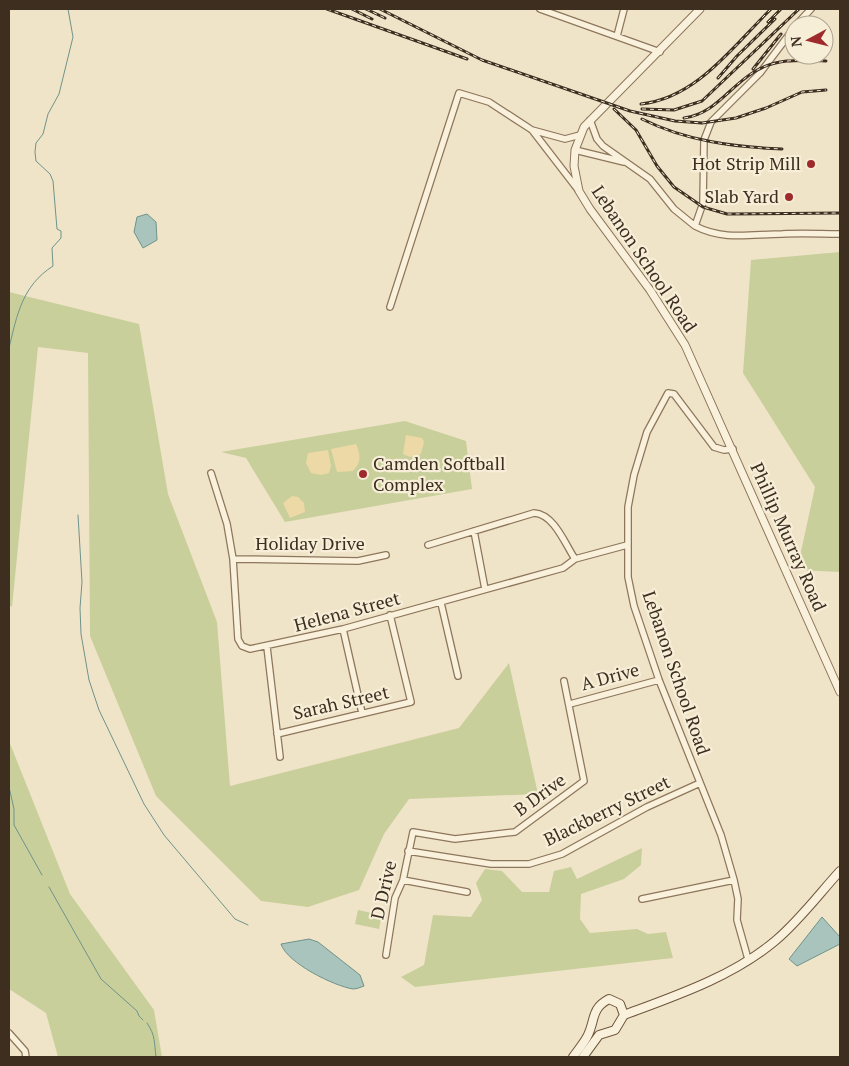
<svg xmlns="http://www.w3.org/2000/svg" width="849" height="1066" font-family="'PT Serif',serif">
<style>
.green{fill:#c9cf9b}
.sand{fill:#ecd9a5}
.water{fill:#a9c4bc;stroke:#6f938a}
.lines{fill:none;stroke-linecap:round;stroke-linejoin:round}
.stream{stroke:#6f938a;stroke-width:1}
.minor-casing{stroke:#8d765c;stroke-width:8}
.tertiary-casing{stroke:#8d765c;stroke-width:9}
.secondary-casing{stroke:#6f573f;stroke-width:10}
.minor{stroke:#faf1dc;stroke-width:5.5}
.tertiary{stroke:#faf1dc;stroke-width:7}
.secondary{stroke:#faf1dc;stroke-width:8}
.rail-casing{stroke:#3d2e20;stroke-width:3}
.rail{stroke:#f7eed8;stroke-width:1;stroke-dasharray:4;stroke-linecap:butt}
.poi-dot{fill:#9e2a2b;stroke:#f7eed8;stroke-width:2}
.labels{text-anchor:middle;stroke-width:4.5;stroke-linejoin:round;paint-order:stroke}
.poi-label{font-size:18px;fill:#3d2e20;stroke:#f7eed8;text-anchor:end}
.street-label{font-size:18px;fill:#3d2e20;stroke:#f7eed8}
</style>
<rect width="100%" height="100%" fill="#f0e4c8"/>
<path class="green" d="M840,252v320l-43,-2 18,-83 -72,-114 8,-113z
M9,292l130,32 29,170 49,128 13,164 229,-58 50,-65 29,131 -129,5 -25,35 -25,56 -51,17 -47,-6 -105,-105 -66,-160 -2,-283 -50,-6 -26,260 -3,-2z
M405,421l61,20 6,48 -187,33 -39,-64 -25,-6z
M9,741l61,153 84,116 8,47h-104l-12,-44 -37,-24z
M642,848l-1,17 -17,14 -43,15 -1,25 10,14 47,-4 11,5 18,-2 7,26 -258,29 -14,-10 23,-12 9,-50 38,2 11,-17 -6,-17 9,-14 17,2 20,21h27l5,-21 17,-4 6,12z
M358,910l24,5 -3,14 -24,-5z"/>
<path class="sand" d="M406,435l16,3 2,4 -3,12 -11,3 -7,-3z
M356,444c5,11 5,19 -3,27l-16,1 -6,-23z
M328,450l3,16 -2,7 -8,2 -10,-2 -5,-10 2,-10z
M292,496l6,1 6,6 1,9 -15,6 -7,-15z"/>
<path class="water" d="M147,214l9,8 1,18 -14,8 -9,-16 3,-15z
M822,917l18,20v7l-43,22 -8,-7z
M309,939l9,3 42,33 4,11c-3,1 -7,3 -11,3 -19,-3 -66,-26 -72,-45z"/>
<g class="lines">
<path class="stream" d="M9,348c8,-33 13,-62 44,-82l-1,-18 9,-10v-7l-4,-2 -4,-48 -3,-7 -14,-13 -1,-9 1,-9 7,-9 5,-20 11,-20 14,-57 -5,-28
M78,515l4,67 -2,26 1,26 8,46 10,30 45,94 20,31 71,84 13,6
M9,787l5,22v16l28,50
M49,887l52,92 36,32 2,5 4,4
M147,1023c9,13 7,20 9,34"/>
<defs>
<path id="minor" d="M540,9l120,43
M796,25l15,-16
M794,28l-34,45 -49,49 -7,18 -1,63 -8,23c29,15 57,8 87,8 20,-1 39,0 58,0
M617,36l7,-27
M590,120l7,19 6,7 47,33 24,30 21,17
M532,130l33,9 15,-4
M575,150l49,12
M390,307l69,-214 30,9 43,28 47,61
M733,449l-9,1 -10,-3 -40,-53 -6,-1 -21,39 -13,43 -6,32v70l6,29 25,74 62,155 13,45 4,19 -1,21 11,39
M211,473l16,51 6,35 5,80 4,7 8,3 93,-20 220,-61 12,-9 52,-14
M474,531l11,58
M428,545l106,-32c20,1 31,31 41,46
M233,559l125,2 28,-6
M441,603l17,73
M343,629l19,84
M267,647l13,110
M570,704l89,-24
M277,734l134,-32 -21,-87
M408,851l83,13h38l33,-10 85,-47 53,-24
M403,880l64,12
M642,899l92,-19
M386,955l9,-57 8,-18 10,-48 42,7 60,-7 69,-51 -20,-100
M9,1033l16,18 1,6"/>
<path id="tertiary" d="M700,9l-116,118 -9,23 -1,16 5,25 11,18 60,81 35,55 155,347"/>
<path id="secondary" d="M624,1015c51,-19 108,-38 151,-74 24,-20 44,-47 65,-70
M573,1057c5,-7 10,-13 14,-20 9,-17 3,-28 22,-38l11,5 4,11 -9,15 -16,5 -16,22"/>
</defs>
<use href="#minor" class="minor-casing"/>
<use href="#tertiary" class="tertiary-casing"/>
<use href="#secondary" class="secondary-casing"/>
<use href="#minor" class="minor"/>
<use href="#tertiary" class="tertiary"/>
<use href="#secondary" class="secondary"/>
<defs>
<path id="rail" d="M327,9l140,50
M352,9l20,10
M366,9l19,9
M380,9l102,51 148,51 45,10 27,2 34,-5 30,-10 36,-16 24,-2
M768,22l13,-13
M753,69l28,-35
M718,78l19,-22 38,-37
M641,104c56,-6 92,-58 130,-95
M614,109l22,21 21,36 17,21 29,20 24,7 113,-1
M642,109l32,1 28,-9 97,-92
M684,118c31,-4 45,-31 70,-46 22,-14 47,-12 72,-11
M642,119c44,22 92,28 140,30"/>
</defs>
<use href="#rail" class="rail-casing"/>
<use href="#rail" class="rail"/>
</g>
<g class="poi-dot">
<circle cx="811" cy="164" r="5"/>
<circle cx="789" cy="197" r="5"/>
<circle cx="363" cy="474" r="5"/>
</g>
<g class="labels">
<g class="poi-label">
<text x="801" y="170">Hot Strip Mill</text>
<text x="779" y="203">Slab Yard</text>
<text x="373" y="470" text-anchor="start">Camden Softball<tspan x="373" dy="21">Complex</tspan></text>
</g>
<g class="street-label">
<text transform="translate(644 259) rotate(56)" y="6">Lebanon School Road</text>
<text transform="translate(788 537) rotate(66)" y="6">Phillip Murray Road</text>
<text x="310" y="550">Holiday Drive</text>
<text transform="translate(347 612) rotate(-15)" y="6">Helena Street</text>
<text transform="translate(676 673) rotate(71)" y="6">Lebanon School Road</text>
<text transform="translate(610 677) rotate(-15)" y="6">A Drive</text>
<text transform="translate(341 703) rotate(-13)" y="6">Sarah Street</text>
<text transform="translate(540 795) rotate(-36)" y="6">B Drive</text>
<text transform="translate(607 811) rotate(-26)" y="6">Blackberry Street</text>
<text transform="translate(384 890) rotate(-77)" y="6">D Drive</text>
</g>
</g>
<rect width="849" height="1066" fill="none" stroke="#3d2e20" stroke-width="20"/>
<g transform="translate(809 40) rotate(263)"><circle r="24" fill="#f7eed8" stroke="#ada18e"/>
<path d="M0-4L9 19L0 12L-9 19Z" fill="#9e2a2b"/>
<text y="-8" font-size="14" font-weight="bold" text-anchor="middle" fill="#3d2e20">N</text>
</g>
</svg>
